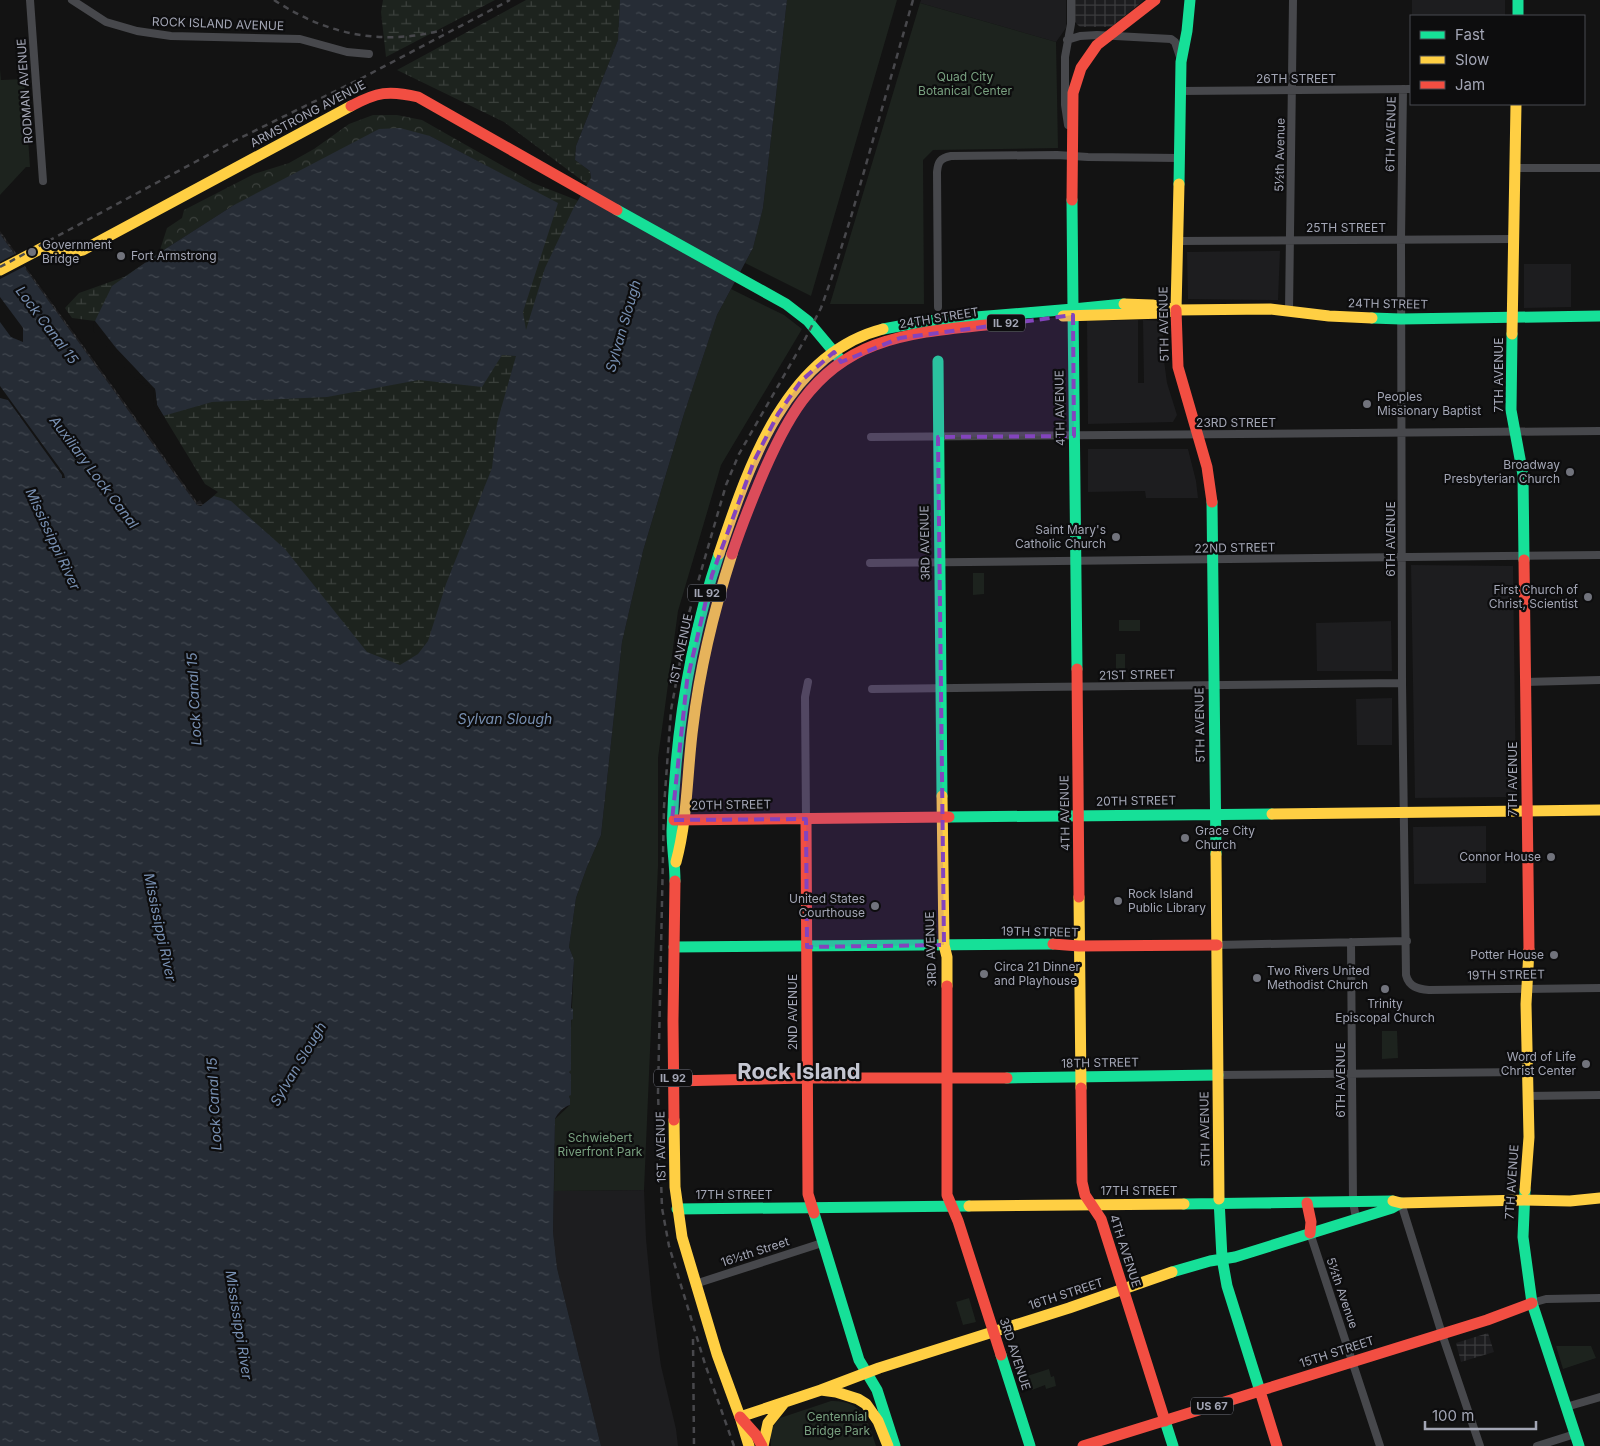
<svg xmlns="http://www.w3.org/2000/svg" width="1600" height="1446" font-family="Inter,sans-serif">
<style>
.built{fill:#1d1d1f}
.industrial{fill:url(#industrial-grid)}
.green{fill:#1d231e}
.forest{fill:url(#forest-crowns)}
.wetland{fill:url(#wetland-marsh)}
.water{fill:url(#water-ripples)}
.pier{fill:#131313}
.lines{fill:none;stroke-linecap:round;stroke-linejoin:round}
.street{stroke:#47484c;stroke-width:8}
.fast{stroke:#16e098;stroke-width:11}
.slow{stroke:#ffcf43;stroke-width:11}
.jam{stroke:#f24e42;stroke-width:11}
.rail{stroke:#48484c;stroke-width:2.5;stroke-dasharray:6 5;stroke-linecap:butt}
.marked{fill:#8344bd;fill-opacity:0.2;stroke:#8344bd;stroke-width:4;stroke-dasharray:10 6;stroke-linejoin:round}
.poi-dot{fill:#71737c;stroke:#0d0d0e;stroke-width:2}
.labels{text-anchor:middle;stroke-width:4.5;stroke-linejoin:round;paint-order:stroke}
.shield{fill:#0d0d0e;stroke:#767883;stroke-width:1}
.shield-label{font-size:11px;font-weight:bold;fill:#a3a6b5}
.street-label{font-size:12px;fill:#a3a6b5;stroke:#0d0d0e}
.park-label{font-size:12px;fill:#79a180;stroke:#0d0d0e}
.poi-label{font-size:12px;fill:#a3a6b5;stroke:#0d0d0e;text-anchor:start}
.water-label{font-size:14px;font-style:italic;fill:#7890b2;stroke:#0d0d0e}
.town-label{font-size:22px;font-weight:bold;fill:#c4c6d1;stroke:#0d0d0e}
</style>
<defs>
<pattern id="industrial-grid" width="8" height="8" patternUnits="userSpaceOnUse" patternTransform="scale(1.25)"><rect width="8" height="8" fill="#1d1d1f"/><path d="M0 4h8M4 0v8" fill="none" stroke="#3b3b3d"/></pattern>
<pattern id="forest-crowns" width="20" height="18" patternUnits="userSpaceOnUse" patternTransform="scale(1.25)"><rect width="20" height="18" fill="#1d231e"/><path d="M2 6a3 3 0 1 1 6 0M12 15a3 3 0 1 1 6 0" fill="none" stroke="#3b403c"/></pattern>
<pattern id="wetland-marsh" width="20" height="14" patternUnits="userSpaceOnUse" patternTransform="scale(1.25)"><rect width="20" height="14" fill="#1d231e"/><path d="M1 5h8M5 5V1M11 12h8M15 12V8" fill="none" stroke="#3b403c"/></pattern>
<pattern id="water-ripples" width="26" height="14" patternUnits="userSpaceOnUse" patternTransform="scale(1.25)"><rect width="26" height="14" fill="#262c35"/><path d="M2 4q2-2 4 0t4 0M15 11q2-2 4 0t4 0" fill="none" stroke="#424850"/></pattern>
</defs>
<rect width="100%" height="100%" fill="#131313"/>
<path class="built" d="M921,0h145v28l-10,14 -136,-39z
M1412,0h93v16h-93z
M1280,251l-2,49 -90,-1 -1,-47z
M1524,264h47v43l-47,1z
M1138,320v63h6l-1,-63 20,1v32l4,30 10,32 -4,7 -85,2 -1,-103z
M1088,449h100l8,32 2,17h-52l-1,-7 -57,1z
M1411,565l102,1 3,227 -6,4 -95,1z
M1391,621l1,50h-75l-1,-48z
M1392,698v47h-35l-1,-46z
M1486,826v57l-72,1 -1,-57z
M644,1190l2,49 6,63 9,64 15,63 2,17h-77l-44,-178 -4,-36 1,-41z"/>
<path class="industrial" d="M1075,0h69l-33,27h-31l-5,-5z
M0,231l197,271 3,-2 3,5h-6l-197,-271z
M1488,1333l6,19 -33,10 -5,-19z"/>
<path class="green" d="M787,0h110l-86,296 -66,-33 8,-15 10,-40z
M920,3l136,39 2,106 -125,2 -10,10 1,144h-94z
M0,69l1,11 23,-1 6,88h-4l-26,28z
M731,289l53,26 18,14 -81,136 -43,146 -20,147v108l-14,324 -90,1 1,-72 15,-14v-6l-1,-3 2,-22 -2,-2 5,-112 -5,-13 7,-49 11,-31 14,-32 21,-193 21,-91 41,-137 33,-99z
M973,573h11v21l-11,1z
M1119,620h21v11h-21z
M1116,654h9v19h-9z
M1382,1031h15l1,27 -16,1z
M969,1298l7,24 -13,3 -7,-23z
M1556,1346h35l5,12 -33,11z
M1049,1369l2,8 3,-1 2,10 -10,3 -1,-4 -13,5 -5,-14z
M831,1401c31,-1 37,19 45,45h-105v-17l9,-11z"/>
<path class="forest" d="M373,115h24l25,5 111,63 -11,2 -92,-49 -196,69 -75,48 8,-25 15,-10 2,-8 70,-36 35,-11 25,-14 35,-25z"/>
<path class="wetland" d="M383,0h112l-109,57 -5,-45z
M526,0h94l-2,40 -42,106 -1,14 15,11 1,7 -3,7 -84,-63 -107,-52z
M533,183l46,18 -124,404 -61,94 -191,-194 15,-13 -13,-8 -48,-79 365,-220z
M145,263l-50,58 -23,-3 -7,-10 14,-15 45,-16z"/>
<path class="water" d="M620,0h167l-24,208 -10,40 -36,67 -33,99 -41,137 -21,91 -21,193 -14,32 -11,31 -7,49 5,13 -3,48 2,1v10l-2,1v50l-2,2 2,2v21l-2,1 1,3v6c-6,1 -13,9 -15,14l-2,113 4,36 44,178h-601v-1212l197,271 4,1 13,-10 17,5 54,48 82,103 33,13 18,-11 10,-13 18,-57 46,-116 5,-45 19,-67 -14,-1 -20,32 -63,-7 -92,17 -115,5 -49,14 -6,-11 -2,-16 -22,-15 -37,-43 -1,-10 17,-35 47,-33 75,-48 145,-76 21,-1 30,8 128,67 -35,109 3,18 19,-62 28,-59 18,-31 -1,-7 -15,-11 1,-14 42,-106z"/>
<path class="pier" d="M17,253l181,249 -173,-236 -25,13v-17z
M0,297l23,31v14l-12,-5 -11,-15z
M95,321l21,27 39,41 2,16 8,13h-4l-7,-12 -1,-16 -22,-15 -37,-43 -1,-9z
M0,386l64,88 1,4h-3v-3l-54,-75 -8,-2z"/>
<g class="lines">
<path class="street" d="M30,0l13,181
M72,0l34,22 31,9 34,5 129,3 47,13 22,2
M1067,40l13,-4 17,-1 74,4 4,3 5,15
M1403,89l-2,150 1,444 4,292c3,12 12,14 23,15l171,-2
M1180,91l231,-2
M1068,125l-3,-20v-48l6,-33v-24
M1514,168h86
M1178,241l335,-2
M938,307l-1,-135c1,-10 3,-14 14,-16l106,-1 31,2 91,1
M1289,311l4,-311
M871,437l729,-6
M870,563l730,-8
M1525,682l75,-2
M872,689l530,-6
M806,819l-1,-122 3,-15
M1351,942l2,260 3,16
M1217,945l190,-4
M1218,1075l309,-3
M1527,1096l73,-1
M1401,1203l41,131 38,112
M1310,1233l70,213
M695,1284l127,-41
M1532,1303l14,-4 54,-1
M1566,1407l34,-10
M1537,1446l38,-12"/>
<path class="fast" d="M1518,0v16
M1179,184l2,-122 6,-31 3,-31
M617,210l169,94 22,17 31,37
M1372,318l29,1 199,-3
M883,329l44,-8 146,-12 -1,-109
M1512,334l-1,76 12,65 1,85
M938,361l4,435
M1212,502l4,352
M1077,669l-4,-360 51,-5
M949,817l323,-3
M675,881c0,-17 -3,-33 -3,-50 3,-94 17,-188 47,-277
M674,947l379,-3
M1007,1078l211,-3
M1525,1190l-2,47 9,66 47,143
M1219,1199l3,59 5,28 33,105 2,-1
M1184,1204l209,-3
M677,1209l292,-3
M814,1213l45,147 18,30 18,56
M1172,1272l38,-11 25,-4 157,-49 9,-5
M1001,1355l29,91
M1165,1421l8,25"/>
<path class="slow" d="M0,270l46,-24c11,8 24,8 37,4l268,-144
M1124,304l28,1 24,5 94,-1 59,7 43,2
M1063,316l101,-3 12,-3 3,-126
M1512,334l4,-230
M719,554c29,-86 66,-200 164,-225
M942,796l2,149 3,12v29
M1272,814l328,-4
M1216,854l3,345
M676,862c12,-44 11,-92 17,-136 7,-59 21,-116 39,-172
M1079,897l2,191
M674,1120l1,67 7,50 35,117 23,63
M1525,1190l4,-53 -3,-133 3,-54
M1393,1201l8,2 123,-3 46,1 30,-3
M969,1206l215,-2
M821,1390l58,-22 190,-60 103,-36
M740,1417l81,-27 15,2 22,7 8,5 12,17 10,25
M741,1420l8,26
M763,1446l5,-23 16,-20"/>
<path class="jam" d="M351,106c26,-14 38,-16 67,-9l199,113
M1072,200l1,-107 8,-25 16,-23 58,-45
M1176,310l2,57 29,100 5,35
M732,554c8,-24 17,-47 27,-71 25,-60 52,-114 116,-138 41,-15 86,-17 128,-22
M1524,560l5,390
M1077,669l2,228
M806,819l2,375 6,19
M674,820l275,-3
M1053,944l26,2 138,-1
M947,986v209l11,26 43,134
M673,1081l134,-3h200
M1081,1088l1,94 3,13 16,24 64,202
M674,1120l-1,-99 2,-140
M1307,1203l4,19 -1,11
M1262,1390l225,-70 45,-17
M740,1417l16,18 6,11
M1083,1446l177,-55 17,55"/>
<path class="rail" d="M274,0c53,35 108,46 169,30
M0,267l236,-127 126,-62 148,-78
M693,1339l1,107
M734,1446l-29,-82 -36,-118 -7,-38 -4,-115 6,-286 7,-97 18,-97 37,-128 13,-31 66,-115 16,-31 11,-31 19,-60 62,-217"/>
</g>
<path class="marked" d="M1073,315l1,121 -136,1 6,508 -137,2 -1,-128 -134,1 15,-139 25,-106 42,-114 24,-47 23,-33 33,-29 7,10 59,-24z"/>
<g class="poi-dot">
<circle cx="32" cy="252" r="5"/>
<circle cx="121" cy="256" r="5"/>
<circle cx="1367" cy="404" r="5"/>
<circle cx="1570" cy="472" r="5"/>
<circle cx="1116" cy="537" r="5"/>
<circle cx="1588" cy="597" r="5"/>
<circle cx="1185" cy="838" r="5"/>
<circle cx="1551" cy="857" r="5"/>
<circle cx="1118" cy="901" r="5"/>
<circle cx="875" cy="906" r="5"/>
<circle cx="1554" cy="955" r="5"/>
<circle cx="984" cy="974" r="5"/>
<circle cx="1257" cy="978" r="5"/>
<circle cx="1385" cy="989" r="5"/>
<circle cx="1586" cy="1064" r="5"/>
</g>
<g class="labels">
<g class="shield">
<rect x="987" y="314.5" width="38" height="17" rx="4"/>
<rect x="688" y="584.5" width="38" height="17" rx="4"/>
<rect x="654" y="1069.5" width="38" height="17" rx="4"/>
<rect x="1191" y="1397.5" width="42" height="17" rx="4"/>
</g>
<g class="shield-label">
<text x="1006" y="327">IL 92</text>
<text x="707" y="597">IL 92</text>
<text x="673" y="1082">IL 92</text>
<text x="1212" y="1410">US 67</text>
</g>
<g class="street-label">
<text transform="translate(218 24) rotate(2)" y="4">ROCK ISLAND AVENUE</text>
<text x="1296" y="83">26TH STREET</text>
<text transform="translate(25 91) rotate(-94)" y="4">RODMAN AVENUE</text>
<text transform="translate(308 114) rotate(-28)" y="4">ARMSTRONG AVENUE</text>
<text transform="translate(1391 134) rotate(-89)" y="4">6TH AVENUE</text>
<text transform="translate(1280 155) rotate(-89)" y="4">5½th Avenue</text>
<text x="1346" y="232">25TH STREET</text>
<text transform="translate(1388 304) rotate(1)" y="4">24TH STREET</text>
<text transform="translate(939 318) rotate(-9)" y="4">24TH STREET</text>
<text transform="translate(1164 324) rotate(-91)" y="4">5TH AVENUE</text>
<text transform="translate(1499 375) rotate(-90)" y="4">7TH AVENUE</text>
<text transform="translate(1060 408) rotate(-91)" y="4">4TH AVENUE</text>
<text x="1236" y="427">23RD STREET</text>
<text transform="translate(1391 539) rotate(-90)" y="4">6TH AVENUE</text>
<text transform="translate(925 543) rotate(-91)" y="4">3RD AVENUE</text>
<text transform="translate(1235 548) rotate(-1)" y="4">22ND STREET</text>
<text transform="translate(681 649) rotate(-78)" y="4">1ST AVENUE</text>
<text transform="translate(1137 675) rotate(-1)" y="4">21ST STREET</text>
<text transform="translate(1200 725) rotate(-91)" y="4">5TH AVENUE</text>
<text transform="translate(1513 779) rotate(-90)" y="4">7TH AVENUE</text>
<text transform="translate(1136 801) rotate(-1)" y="4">20TH STREET</text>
<text transform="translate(731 805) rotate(-1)" y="4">20TH STREET</text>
<text transform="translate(1065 813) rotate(-91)" y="4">4TH AVENUE</text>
<text transform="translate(1040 932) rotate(1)" y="4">19TH STREET</text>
<text transform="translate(931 949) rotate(-92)" y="4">3RD AVENUE</text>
<text transform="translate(1506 975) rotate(-1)" y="4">19TH STREET</text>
<text transform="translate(793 1012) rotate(-90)" y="4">2ND AVENUE</text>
<text transform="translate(1100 1063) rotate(-1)" y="4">18TH STREET</text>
<text transform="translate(1341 1080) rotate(-90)" y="4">6TH AVENUE</text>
<text transform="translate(1205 1129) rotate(-91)" y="4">5TH AVENUE</text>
<text transform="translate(661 1147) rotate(-91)" y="4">1ST AVENUE</text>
<text transform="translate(1512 1182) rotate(-86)" y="4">7TH AVENUE</text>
<text x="1139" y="1195">17TH STREET</text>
<text x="734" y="1199">17TH STREET</text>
<text transform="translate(1125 1251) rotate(72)" y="4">4TH AVENUE</text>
<text transform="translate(755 1252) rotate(-18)" y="4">16½th Street</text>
<text transform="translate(1342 1293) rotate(71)" y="4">5½th Avenue</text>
<text transform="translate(1066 1294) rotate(-18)" y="4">16TH STREET</text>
<text transform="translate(1337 1352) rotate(-18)" y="4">15TH STREET</text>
<text transform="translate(1015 1354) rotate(72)" y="4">3RD AVENUE</text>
</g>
<g class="park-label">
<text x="965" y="81">Quad City<tspan x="965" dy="14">Botanical Center</tspan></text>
<text x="600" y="1142">Schwiebert<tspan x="600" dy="14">Riverfront Park</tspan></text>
<text x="837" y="1421">Centennial<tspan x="837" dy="14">Bridge Park</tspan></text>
</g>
<g class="poi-label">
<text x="42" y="249">Government<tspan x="42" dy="14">Bridge</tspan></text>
<text x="131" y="260">Fort Armstrong</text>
<text x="1377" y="401">Peoples<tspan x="1377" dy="14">Missionary Baptist</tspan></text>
<text x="1560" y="469" text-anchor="end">Broadway<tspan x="1560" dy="14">Presbyterian Church</tspan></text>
<text x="1106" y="534" text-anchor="end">Saint Mary's<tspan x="1106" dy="14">Catholic Church</tspan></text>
<text x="1578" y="594" text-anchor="end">First Church of<tspan x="1578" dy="14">Christ, Scientist</tspan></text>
<text x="1195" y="835">Grace City<tspan x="1195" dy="14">Church</tspan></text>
<text x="1541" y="861" text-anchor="end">Connor House</text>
<text x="1128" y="898">Rock Island<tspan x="1128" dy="14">Public Library</tspan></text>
<text x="865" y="903" text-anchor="end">United States<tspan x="865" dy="14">Courthouse</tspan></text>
<text x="1544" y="959" text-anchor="end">Potter House</text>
<text x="994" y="971">Circa 21 Dinner<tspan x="994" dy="14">and Playhouse</tspan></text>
<text x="1267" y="975">Two Rivers United<tspan x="1267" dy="14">Methodist Church</tspan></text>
<text x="1385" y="1008" text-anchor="middle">Trinity<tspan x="1385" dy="14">Episcopal Church</tspan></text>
<text x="1576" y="1061" text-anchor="end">Word of Life<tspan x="1576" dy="14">Christ Center</tspan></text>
</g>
<g class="water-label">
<text transform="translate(47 325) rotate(53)" y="5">Lock Canal 15</text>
<text transform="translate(623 326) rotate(-74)" y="5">Sylvan Slough</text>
<text transform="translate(94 472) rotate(53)" y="5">Auxiliary Lock Canal</text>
<text transform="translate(53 539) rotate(65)" y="5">Mississippi River</text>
<text transform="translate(194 699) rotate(-93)" y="5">Lock Canal 15</text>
<text x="505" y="724">Sylvan Slough</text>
<text transform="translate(160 927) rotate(78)" y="5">Mississippi River</text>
<text transform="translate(298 1064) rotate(-59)" y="5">Sylvan Slough</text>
<text transform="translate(214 1104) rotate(-93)" y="5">Lock Canal 15</text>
<text transform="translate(239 1325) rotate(81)" y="5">Mississippi River</text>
</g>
<g class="town-label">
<text x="799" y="1079">Rock Island</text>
</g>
</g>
<rect x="1410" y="15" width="175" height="90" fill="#0d0d0e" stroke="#494a51"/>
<rect x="1420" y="31" width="25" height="8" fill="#16e098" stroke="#494a51"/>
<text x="1455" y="40" font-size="15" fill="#a3a6b5">Fast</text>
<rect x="1420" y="56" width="25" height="8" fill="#ffcf43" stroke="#494a51"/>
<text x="1455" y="65" font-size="15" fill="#a3a6b5">Slow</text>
<rect x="1420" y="81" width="25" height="8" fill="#f24e42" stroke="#494a51"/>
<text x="1455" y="90" font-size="15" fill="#a3a6b5">Jam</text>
<path d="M1425 1421v8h111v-8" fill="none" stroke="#a3a6b5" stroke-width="2.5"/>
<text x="1432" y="1421" font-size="15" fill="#a3a6b5" stroke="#0d0d0e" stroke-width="4" paint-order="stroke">100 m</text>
</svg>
